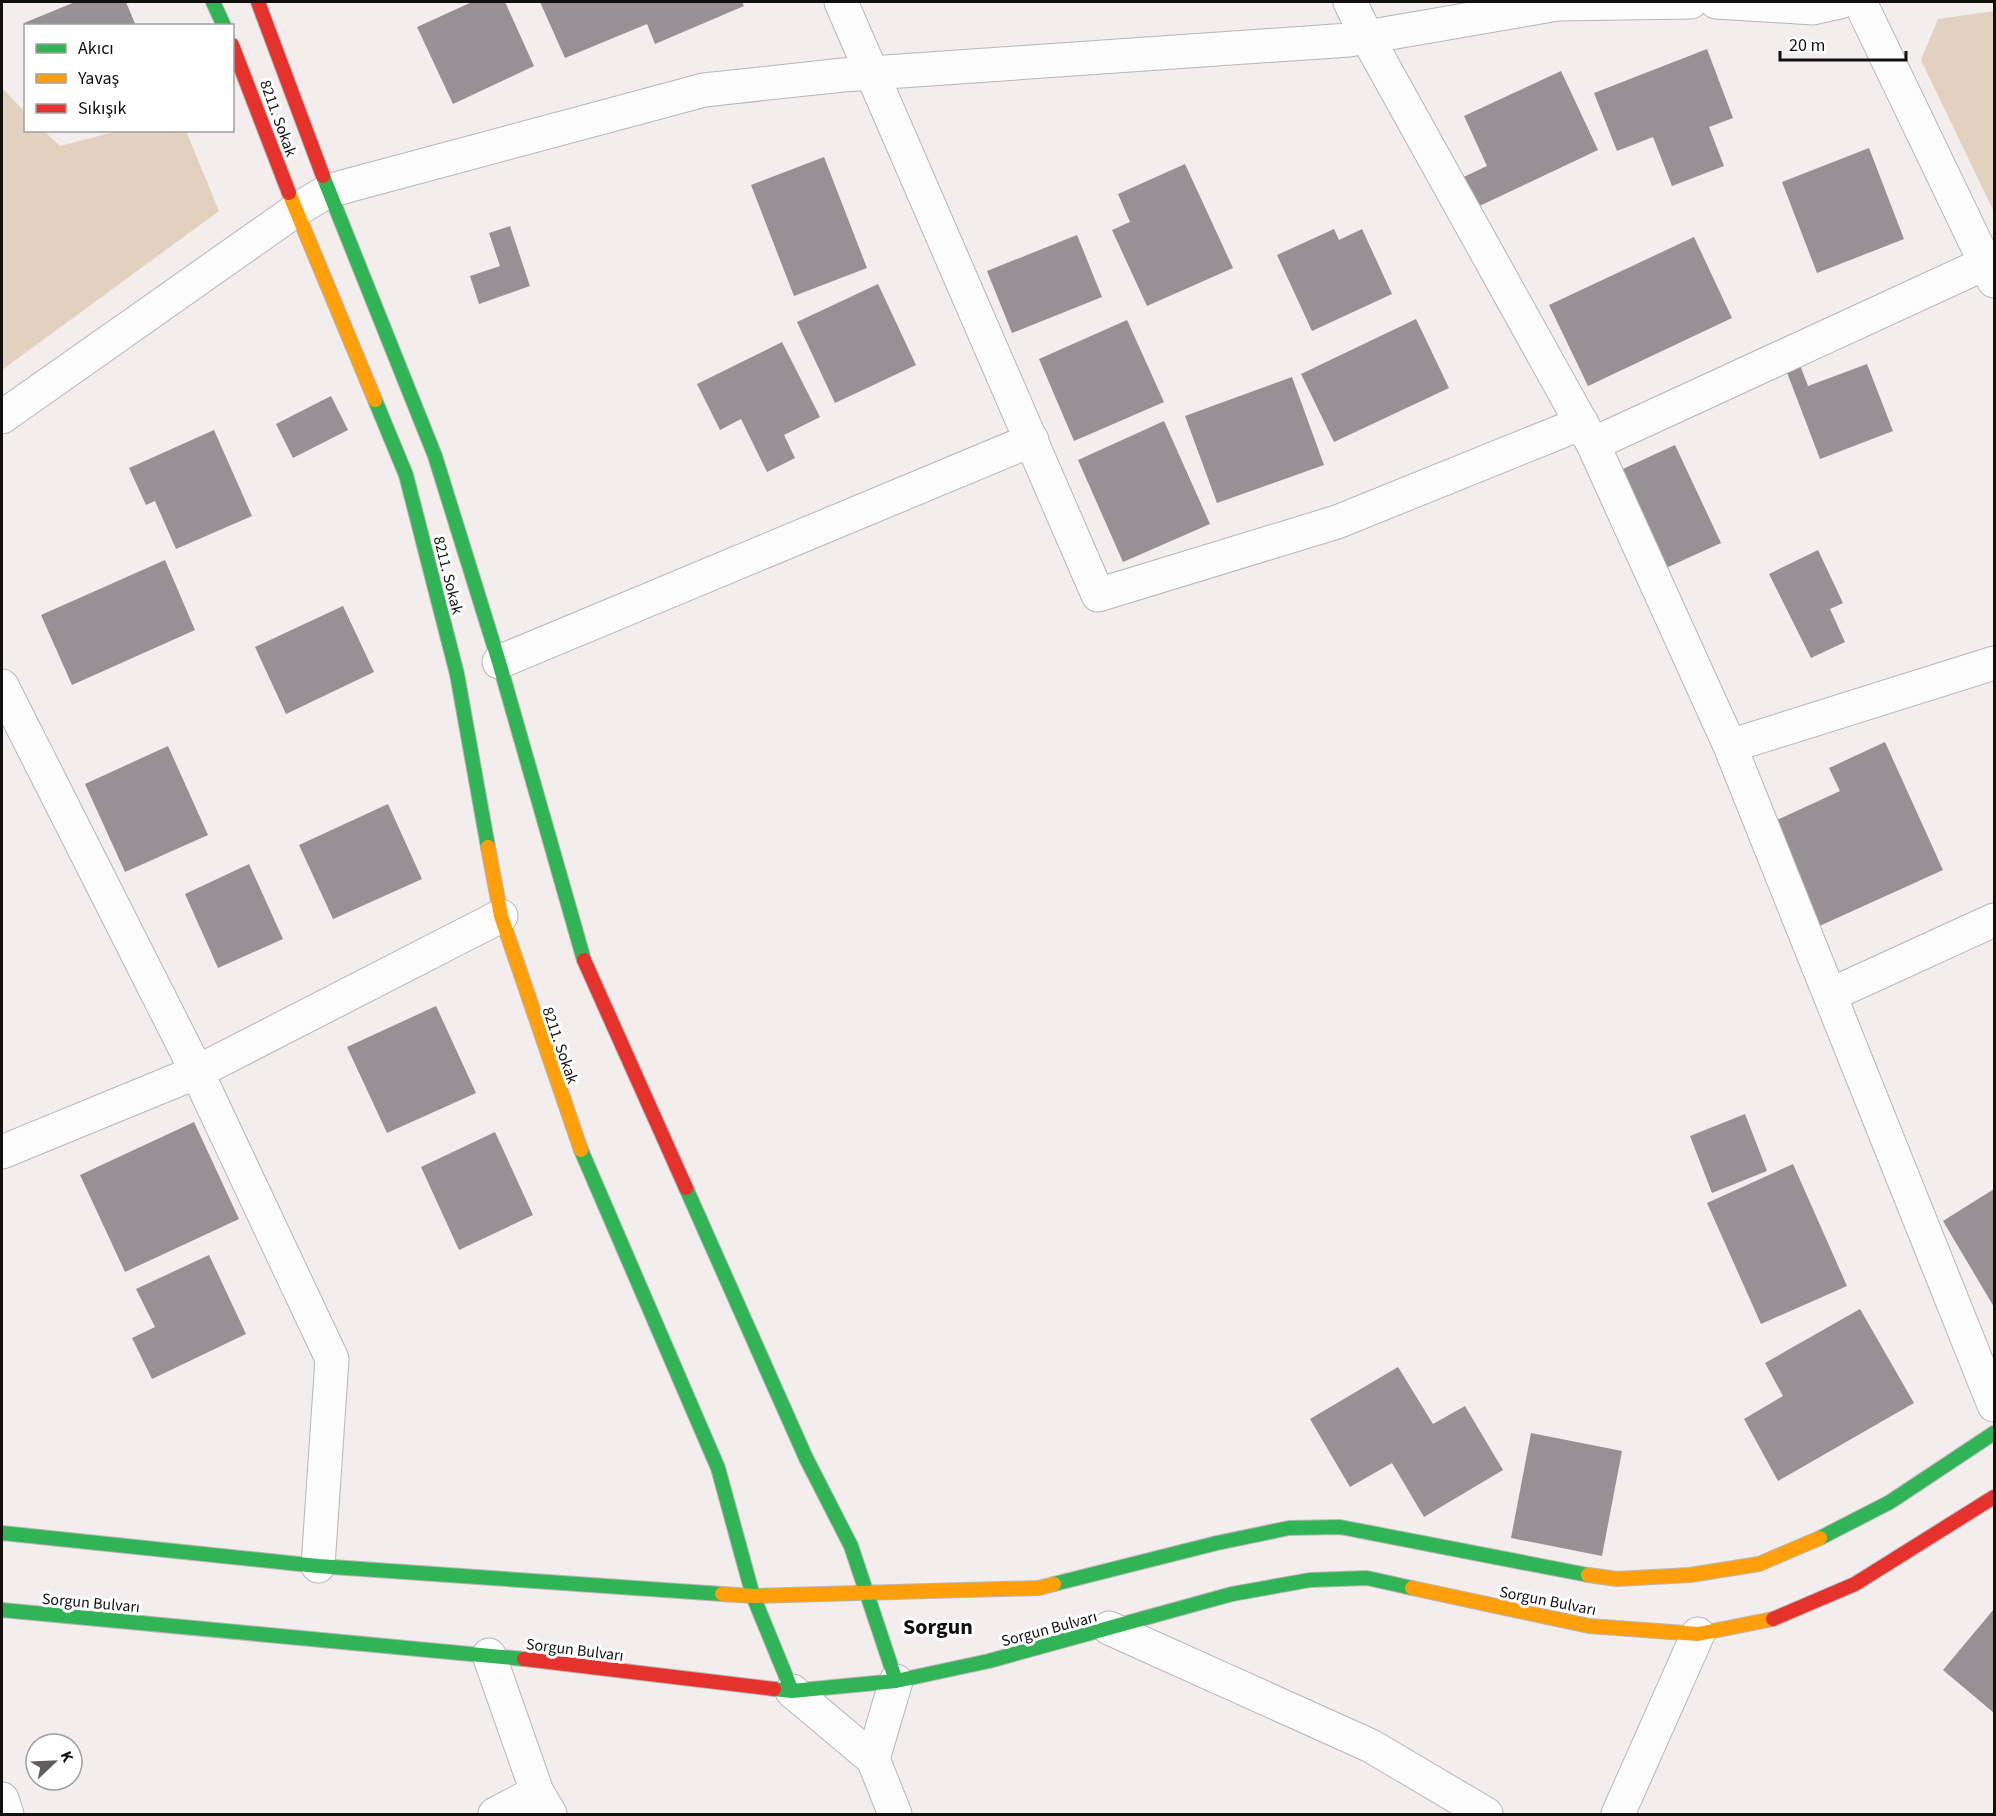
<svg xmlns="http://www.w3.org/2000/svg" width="1996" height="1816" font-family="'Source Sans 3',sans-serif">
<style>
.green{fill:#e3d1bf}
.building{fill:#989095}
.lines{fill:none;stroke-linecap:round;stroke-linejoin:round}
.street-casing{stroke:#b9b5b5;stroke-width:35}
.fast-casing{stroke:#b9b5b5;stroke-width:16}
.slow-casing{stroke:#b9b5b5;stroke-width:16}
.jam-casing{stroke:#b9b5b5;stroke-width:16}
.street{stroke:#fdfcfc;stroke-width:33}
.fast{stroke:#30b455;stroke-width:14}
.slow{stroke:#ff9f0a;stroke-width:14}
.jam{stroke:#e5322d;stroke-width:14}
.labels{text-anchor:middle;stroke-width:6;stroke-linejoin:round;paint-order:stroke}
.street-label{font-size:16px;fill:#120f0f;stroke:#fff}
.district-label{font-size:22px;font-weight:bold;fill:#120f0f;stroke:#fff}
</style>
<rect width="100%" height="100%" fill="#f3edee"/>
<path class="green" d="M1994,11v201l-73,-152 17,-41z
M2,88l23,24 1,18 18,1 16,15 58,-15h68l33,80 -217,159z"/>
<path class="building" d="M75,2h51l10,24h-111l-1,-3z
M472,2h33l29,64 -81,38 -36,-77z
M540,2h202l2,4 -89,38 -8,-20 -82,34z
M1707,49l26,69 -24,9 15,39 -52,20 -19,-49 -36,14 -23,-58z
M1561,71l37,79 -127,60 -14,-30 30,-14 -23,-50z
M1869,148l35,91 -87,34 -35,-91z
M824,157l43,111 -73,28 -43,-111z
M1185,164l48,104 -86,38 -35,-76 18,-8 -12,-28z
M510,226l20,60 -51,18 -9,-28 30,-10 -11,-33z
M1334,229l5,11 23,-11 30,65 -80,37 -35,-76z
M1077,235l25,62 -90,36 -25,-62z
M1694,237l38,81 -144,68 -39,-81z
M878,284l38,81 -81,38 -38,-81z
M1416,319l33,69 -115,54 -33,-68z
M1127,320l37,82 -90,39 -35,-82z
M782,342l38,75 -36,18 11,23 -28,14 -26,-53 -21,11 -23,-46z
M1867,364l26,67 -73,28 -34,-89 14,-5 8,21z
M1292,377l32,88 -107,38 -32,-87z
M331,396l17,34 -55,28 -17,-34z
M1164,421l46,103 -87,38 -45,-102z
M214,430l38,86 -76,33 -21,-48 -9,4 -17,-37z
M1675,445l46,98 -64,29 -45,-98z
M1818,550l25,53 -13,6 15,33 -34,16 -42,-84z
M165,560l30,70 -123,55 -31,-70z
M343,606l31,66 -88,42 -31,-67z
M1885,742l58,128 -128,58 -47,-104 72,-33 -11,-23z
M168,746l40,89 -83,37 -40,-88z
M388,804l34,75 -89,40 -34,-74z
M249,864l34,75 -65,29 -33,-74z
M436,1006l40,87 -89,40 -40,-86z
M1745,1114l22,57 -55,22 -22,-57z
M194,1122l45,97 -114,53 -45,-97z
M495,1132l38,83 -74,35 -38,-83z
M1793,1164l54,122 -86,38 -54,-121z
M1994,1189v118l-51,-86z
M209,1255l37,79 -94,45 -20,-41 23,-11 -19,-38z
M1860,1309l54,94 -136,78 -34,-62 39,-23 -18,-33z
M1398,1367l35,57 32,-18 38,64 -79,47 -32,-54 -42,24 -40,-68z
M1531,1433l91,18 -20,105 -91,-18z
M1994,1609v104l-51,-43z"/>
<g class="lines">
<defs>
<path id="street" d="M841,2l257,593 239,-73 245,-99
M1350,2l17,35 226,407 137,302 264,659
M1716,2l97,6 27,-6
M1860,2l134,279
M2,417l294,-207 32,-19 376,-101 139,-15 506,-35 209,-36 133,-2
M1593,444l393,-181
M499,662l533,-222
M2,686l195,386 135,287 -14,207
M1730,746l264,-83
M1830,995l164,-75
M2,1152l195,-80 304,-156
M1109,1628l262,118 115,68
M489,1655l48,137 13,22
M792,1691l81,68 22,55
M873,1759l23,-78
M2,1799l5,15
M495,1814l42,-22
M1618,1814l80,-180"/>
<path id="fast" d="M213,2l11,24
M323,176l112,280 64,206 85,298
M375,400l31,75 51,199 31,173
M581,1150l137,318 35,128 39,95
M686,1188l120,270 45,88 45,135
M2,1533l316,33 404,28
M1820,1538l70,-36 104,-69
M1054,1584l163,-41 72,-15 51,-1 248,48
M2,1610l522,49
M774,1689l18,2 104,-10 93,-20 243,-67 78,-14 57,-2 45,10"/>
<path id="slow" d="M289,193l86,207
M488,847l13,69 80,234
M1588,1575l29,4 73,-4 69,-11 61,-26
M1412,1588l177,38 109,8 75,-15
M722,1594l31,2 286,-8 15,-4"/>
<path id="jam" d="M258,2l65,174
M232,45l57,148
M584,960l102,228
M1773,1619l82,-35 139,-87
M524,1659l250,30"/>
</defs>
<use href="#street" class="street-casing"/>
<use href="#fast" class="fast-casing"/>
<use href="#slow" class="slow-casing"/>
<use href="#jam" class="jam-casing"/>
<use href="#street" class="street"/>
<use href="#fast" class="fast"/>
<use href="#slow" class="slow"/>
<use href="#jam" class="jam"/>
</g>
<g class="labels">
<g class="street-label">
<text transform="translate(279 118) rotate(70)" y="6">8211. Sokak</text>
<text transform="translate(449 575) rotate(76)" y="6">8211. Sokak</text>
<text transform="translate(561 1045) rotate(71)" y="6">8211. Sokak</text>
<text transform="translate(1548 1600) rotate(11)" y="6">Sorgun Bulvarı</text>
<text transform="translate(91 1602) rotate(5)" y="6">Sorgun Bulvarı</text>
<text transform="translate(1049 1628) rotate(-15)" y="6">Sorgun Bulvarı</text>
<text transform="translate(575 1649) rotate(7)" y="6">Sorgun Bulvarı</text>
</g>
<g class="district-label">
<text x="938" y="1634">Sorgun</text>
</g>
</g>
<rect width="1996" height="1816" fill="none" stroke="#120f0f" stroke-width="6"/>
<rect x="24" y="24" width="210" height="108" fill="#ffffff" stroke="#a09f9f" stroke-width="1.5"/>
<rect x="36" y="44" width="30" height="9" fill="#30b455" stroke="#a09f9f" stroke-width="1.5"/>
<text x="78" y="54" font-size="18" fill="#120f0f">Akıcı</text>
<rect x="36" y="74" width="30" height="9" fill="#ff9f0a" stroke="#a09f9f" stroke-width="1.5"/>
<text x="78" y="84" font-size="18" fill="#120f0f">Yavaş</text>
<rect x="36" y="104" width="30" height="9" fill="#e5322d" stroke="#a09f9f" stroke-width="1.5"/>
<text x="78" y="114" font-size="18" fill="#120f0f">Sıkışık</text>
<g transform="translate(54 1762) rotate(67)"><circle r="28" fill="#ffffff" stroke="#a09f9f" stroke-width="1.5"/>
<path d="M0-4.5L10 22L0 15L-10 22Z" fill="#615d5d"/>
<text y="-9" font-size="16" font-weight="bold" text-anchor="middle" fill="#120f0f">K</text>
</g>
<path d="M1780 51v9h126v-9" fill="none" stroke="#120f0f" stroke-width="3"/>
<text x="1789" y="51" font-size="18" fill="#120f0f" stroke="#ffffff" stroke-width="4.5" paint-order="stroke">20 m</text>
</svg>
